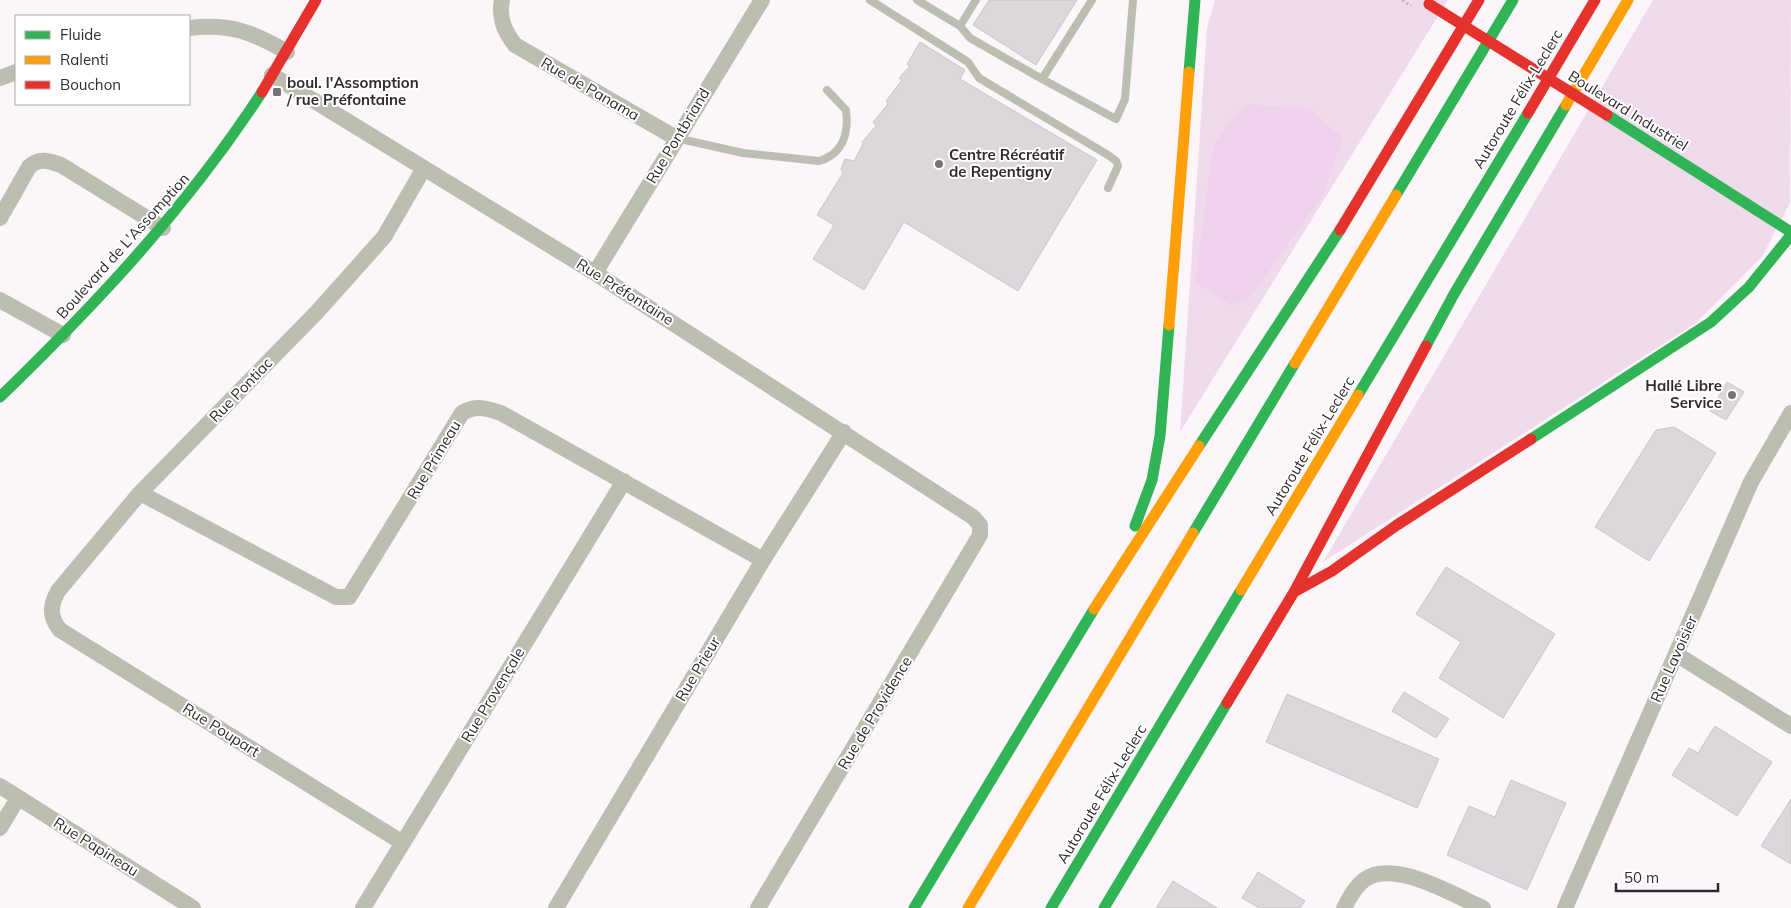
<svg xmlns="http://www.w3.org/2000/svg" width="1791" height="908" font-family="Mulish,sans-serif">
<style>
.green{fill:#f0dbed}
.forest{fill:#efd3ec}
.building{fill:#ddd7dc;stroke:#cbc5ca}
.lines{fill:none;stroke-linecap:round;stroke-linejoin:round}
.path{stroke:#bbbbb5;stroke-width:2.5;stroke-dasharray:2.5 2.5;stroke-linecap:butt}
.lane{stroke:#bbbeb1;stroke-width:8}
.street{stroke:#bbbeb1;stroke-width:16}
.fast{stroke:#30b455;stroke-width:11}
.slow{stroke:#ff9f0a;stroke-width:11}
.jam{stroke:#e5322d;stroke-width:11}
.jam-bridge{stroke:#e5322d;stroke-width:11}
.poi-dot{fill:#787177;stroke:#fff;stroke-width:2}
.labels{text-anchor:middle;stroke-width:4;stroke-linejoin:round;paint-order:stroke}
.poi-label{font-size:15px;font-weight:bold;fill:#312a30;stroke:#fff;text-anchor:start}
.street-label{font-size:15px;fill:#312a30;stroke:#fff}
</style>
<rect width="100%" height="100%" fill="#fcf6fb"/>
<path class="green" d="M1215,0h233l-268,432 27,-405z
M1653,0h138l-1,203 -28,54 -66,66 -373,239z"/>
<path class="forest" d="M1247,104l63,5 33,29 -20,57 -73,103 -19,7 -36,-22 18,-137 18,-26z"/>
<path class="building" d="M989,0h88l-41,65 -63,-40z
M920,42l45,28 -5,9 137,81 -79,131 -114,-69 -40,68 -51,-31 21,-34 -17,-10 26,-42 -2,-4 4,-10 9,2 9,-17 -1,-2 14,-16 -3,-4 15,-18 -2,-3 16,-21 -3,-2 11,-12 -3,-2z
M1727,382l17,10 -18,28 -16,-9z
M1674,427l42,26 -67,108 -54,-34 61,-97z
M1446,567l109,67 -52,84 -64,-40 22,-36 -45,-28z
M1404,692l45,27 -13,19 -44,-27z
M1287,694l152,65 -22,49 -151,-66z
M1715,726l57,36 -35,54 -65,-41 17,-27 9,5z
M1511,780l55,23 -39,87 -80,-35 22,-49 26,11z
M1791,799v65l-30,-18z
M1258,872l47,29 -5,7h-41l-17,-10z
M1173,881l44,27h-61z"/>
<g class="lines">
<path class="path" d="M1402,0l9,6"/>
<path class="lane" d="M870,0l98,62 11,16 129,77 8,6 2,5 -10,22
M917,0l43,26 16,-26
M960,26l10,12 72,41 50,-79
M1042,79l74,40 9,-20 8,-99
M676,138l67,15 76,8c24,-7 30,-28 27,-51l-19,-20"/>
<path class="street" d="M502,0c-4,18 3,32 13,45l161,93
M189,28c41,-5 63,4 98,24
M272,75l323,198 378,244 7,8v10l-222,373
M0,78l16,-6
M0,218l29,-51c10,-10 20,-6 32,-2l102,63
M595,273l167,-273
M0,300l63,35
M140,493l196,104h13l113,-184c14,-8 24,-5 39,0l262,147
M1676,654l115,72
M0,786l193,122
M0,828l18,-30
M403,843l-343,-213c-11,-14 -10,-24 -2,-39l82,-98 177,-181 67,-75 40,-69
M363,908l261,-427
M556,908l207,-348 81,-128
M1344,908c5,-10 11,-21 20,-28 29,-22 89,15 119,28
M1565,908l186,-426 40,-69"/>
<path class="fast" d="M1189,72l6,-72
M1607,115l184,117
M1396,195l117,-195
M1426,346l28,-52 112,-189
M1358,395l170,-282
M0,397c98,-95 187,-190 262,-305
M1531,439l180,-117 38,-35 42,-52
M1199,446l141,-216
M1135,526l17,-46 8,-44 9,-111
M1193,533l102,-170
M914,908l180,-299
M1051,908l190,-318
M1104,908l123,-205"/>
<path class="slow" d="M1566,105l62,-105
M1169,325l20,-253
M1295,363l101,-168
M1241,590l117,-195
M1094,609l105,-163
M968,908l225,-375"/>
<path class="jam" d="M262,92l54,-92
M1528,113l67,-113
M1340,230l139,-230
M1294,592l38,-21 65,-46 134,-86
M1227,703l67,-111 132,-246"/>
<path class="jam-bridge" d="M1429,4l178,111"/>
</g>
<g class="poi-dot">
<rect x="272" y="87" width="10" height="10" rx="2.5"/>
<circle cx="939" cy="164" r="5"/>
<circle cx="1732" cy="395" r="5"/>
</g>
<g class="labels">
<g class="poi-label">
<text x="287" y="88">boul. l'Assomption<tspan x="287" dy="17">/ rue Préfontaine</tspan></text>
<text x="949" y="160">Centre Récréatif<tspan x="949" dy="17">de Repentigny</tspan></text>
<text x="1722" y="391" text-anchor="end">Hallé Libre<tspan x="1722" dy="17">Service</tspan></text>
</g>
<g class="street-label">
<text transform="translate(590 89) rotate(30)" y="5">Rue de Panama</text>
<text transform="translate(1518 99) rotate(-59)" y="5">Autoroute Félix-Leclerc</text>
<text transform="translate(1628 111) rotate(32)" y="5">Boulevard Industriel</text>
<text transform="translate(678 136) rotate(-59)" y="5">Rue Pontbriand</text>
<text transform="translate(123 246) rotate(-48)" y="5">Boulevard de L'Assomption</text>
<text transform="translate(625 292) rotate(32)" y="5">Rue Préfontaine</text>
<text transform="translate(241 390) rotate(-46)" y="5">Rue Pontiac</text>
<text transform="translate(1310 446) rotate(-59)" y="5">Autoroute Félix-Leclerc</text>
<text transform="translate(434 460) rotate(-59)" y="5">Rue Primeau</text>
<text transform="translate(1674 659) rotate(-66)" y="5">Rue Lavoisier</text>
<text transform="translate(698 669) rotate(-59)" y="5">Rue Prieur</text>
<text transform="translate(493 695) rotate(-59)" y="5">Rue Provençale</text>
<text transform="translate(875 713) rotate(-59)" y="5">Rue de Providence</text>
<text transform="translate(221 730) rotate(32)" y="5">Rue Poupart</text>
<text transform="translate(1102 794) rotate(-59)" y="5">Autoroute Félix-Leclerc</text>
<text transform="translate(96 847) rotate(32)" y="5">Rue Papineau</text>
</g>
</g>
<rect x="15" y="15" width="175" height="90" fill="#ffffff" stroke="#adaaac"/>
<rect x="25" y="31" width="25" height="8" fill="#30b455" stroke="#adaaac"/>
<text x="60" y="40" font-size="15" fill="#312a30">Fluide</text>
<rect x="25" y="56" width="25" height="8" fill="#ff9f0a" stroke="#adaaac"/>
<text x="60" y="65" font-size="15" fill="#312a30">Ralenti</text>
<rect x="25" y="81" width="25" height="8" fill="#e5322d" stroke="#adaaac"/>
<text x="60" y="90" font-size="15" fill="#312a30">Bouchon</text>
<path d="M1616 883v8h102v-8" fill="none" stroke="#312a30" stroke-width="2.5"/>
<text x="1624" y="883" font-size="15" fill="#312a30" stroke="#ffffff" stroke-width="4" paint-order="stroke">50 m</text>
</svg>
